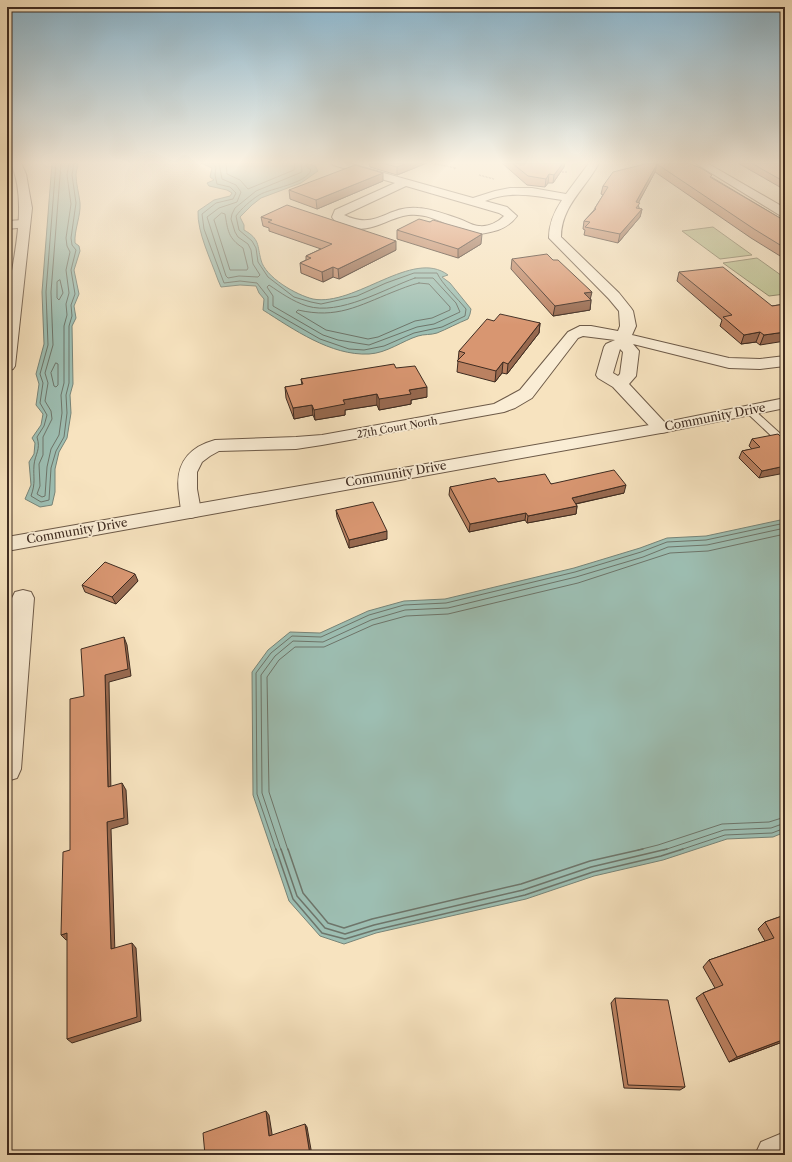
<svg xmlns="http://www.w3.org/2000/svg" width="792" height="1162" font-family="'Libre Caslon Text',serif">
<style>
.green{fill:#bcc493;stroke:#7e785a}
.water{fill:#9dbeb2;stroke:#778478}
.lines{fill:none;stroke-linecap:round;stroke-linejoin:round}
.shore-far1{stroke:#6e756a;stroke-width:1}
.shore{stroke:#6e756a;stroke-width:1.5}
.service-casing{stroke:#6d5a48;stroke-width:2}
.minor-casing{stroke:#6d5a48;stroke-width:2}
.tertiary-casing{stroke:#6d5a48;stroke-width:2}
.path{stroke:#3f2c21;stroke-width:1.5;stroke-dasharray:0.5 1;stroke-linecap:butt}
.service{fill:#faedd5;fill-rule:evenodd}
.minor{fill:#faedd5;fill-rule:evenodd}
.tertiary{fill:#faedd5;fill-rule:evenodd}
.wall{fill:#ba8161;stroke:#3f2c21}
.shaded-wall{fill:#97694f;stroke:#3f2c21}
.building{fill:#d89671;stroke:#3f2c21}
.labels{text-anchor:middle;stroke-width:3.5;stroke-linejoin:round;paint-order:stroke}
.far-street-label{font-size:10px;fill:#3f2c21;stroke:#faedd5}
.street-label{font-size:12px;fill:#3f2c21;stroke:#faedd5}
</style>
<rect width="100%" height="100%" fill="#f7e3bf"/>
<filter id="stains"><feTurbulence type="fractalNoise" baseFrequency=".005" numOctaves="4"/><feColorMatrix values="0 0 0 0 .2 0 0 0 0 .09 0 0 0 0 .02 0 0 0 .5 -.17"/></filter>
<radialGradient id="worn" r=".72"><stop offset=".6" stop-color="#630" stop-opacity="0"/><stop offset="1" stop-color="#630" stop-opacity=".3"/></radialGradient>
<path class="green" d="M713,227l39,28 -32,4 -38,-28z
M757,258l28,20v16l-16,2 -46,-33z"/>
<path class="water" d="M52,163h26c0,4 -2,8 -2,12 0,9 3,18 4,28 1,13 -6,27 -5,40l4,3 1,5 -6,19 5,24 -5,12 2,12 -4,8 1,58 -3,11 1,18 -4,25 -8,14 -4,17v23l-3,13 -12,2 -15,-8 6,-14 -2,-23 5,-8 1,-11 -3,-5 9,-13 2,-11 -7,-9 3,-21 -3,-10 8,-30 -2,-52z
M201,163h104l10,3 3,5 -17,12 -40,15 -9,7 -12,12 4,8v5c16,9 13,15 17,30 4,17 35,35 52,39 42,8 100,-51 135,-24l-6,2 8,6 21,26 -1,5 -2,5c-10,4 -21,10 -31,14 -6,2 -13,1 -19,3 -16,5 -31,17 -49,18 -38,2 -76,-25 -106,-44l1,-11 -5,-6 -3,-7 -16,-1 -19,2 -3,-7c-7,-20 -21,-48 -20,-69l16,-11 16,-4 2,-3 -5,-3 -18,-4 -2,-3 7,-3 -4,-3 2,-9z
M785,519v313l-12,5 -46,2 -64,21 -69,16 -68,23 -150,34 -32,11 -24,-8 -31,-35 -36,-106 -1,-123 16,-22 22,-18 30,1 48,-22 36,-10 41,-2 129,-31 66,-20 27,-10 39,-2z"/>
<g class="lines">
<path class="shore-far1" d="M56,163l-10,129 2,53 -8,29 3,9 -3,20 7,12 -3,11 -7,11c4,13 -2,17 -3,28 -1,13 2,17 -3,31l10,6 8,-2 2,-32 5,-17 8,-14 3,-24 -1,-18 3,-12v-57l3,-10 -1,-11 4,-11 -4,-24 5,-20 -4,-5 -1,-7 5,-35 -4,-28 2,-12
M61,163l-10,129 2,53 -8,28 3,10 -3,18 6,10 1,8 -9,18v18l-4,9 1,22 -3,8 5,3 3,-1 2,-29 4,-18 8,-14 3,-22 -1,-18 3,-12v-57l3,-11 -1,-11 3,-11 -3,-23 4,-18 -3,-6 -1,-8 5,-34 -4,-29 2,-12
M212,163l4,4 -1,8 2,9 13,3 6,6 -3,6 -17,4 -14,11 2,15 20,54 16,-2 17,2 11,14v12l52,30 29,10 15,1 20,-4 30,-13 28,-6 23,-11 1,-7c-8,-10 -24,-25 -29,-36h-23l-28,10 -29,13 -36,8 -10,-2 -17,-5 -26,-20 -10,-15 -2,-14 -4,-7 -13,-11 -3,-14c5,-7 15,-16 23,-21 12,-7 47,-11 52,-25l-4,-3 -1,-4
M219,163l3,16 14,6 5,7 -4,10 -18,6 -12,9 19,59 2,2 11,-2 19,1 2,-2 -7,-11 -2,-14 -3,-6 -10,-7 -3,-5 -4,-13 1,-5 3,-6 21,-17 46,-19 -1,-9
M226,163l1,11 13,6 8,9 46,-19 1,-7
M222,213l3,1c3,17 3,24 18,34l5,20 -1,2h-17l-16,-50z
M415,278h18l23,25 4,9 -26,12 -17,3 -48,18 -31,-5 -15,-5 -50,-29v-10l-6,-9 2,-2c12,8 23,16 38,21 33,10 77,-17 108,-28z
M60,280l3,13 -4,7 -2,-2v-16z
M419,283l10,1 21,23v3l-18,8 -17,3 -37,16 -10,2 -42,-9 -30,-18 2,-2c39,9 60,-4 95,-18 8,-3 17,-7 26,-9z
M56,363l2,1v21l-2,2 -2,-1 -3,-13z
M276,850l-19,-56 -1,-121 15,-20 21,-17 29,1 48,-22 35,-10 42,-2 129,-31 66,-20 26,-10 39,-2 79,-17
M281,850l-19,-57 -1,-118 14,-19 18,-15 30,1 48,-22 34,-10 43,-2 128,-31 67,-20 25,-10 39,-2 78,-17
M288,850l-19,-58 -2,-115 12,-17 16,-13h29l49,-22 33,-9 42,-2 130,-31 92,-30 38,-2 77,-17
M638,850l20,-5 64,-21 47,-2 16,-5
M664,850l60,-20 47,-2 14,-5
M680,850l45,-15 47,-2 13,-5"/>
<path class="shore" d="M276,849l17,50 29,34 23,6 30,-9 150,-35 68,-23 68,-16 22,-7
M281,849l16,47 28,32 20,6 29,-9 149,-35 68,-23 76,-18
M288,849l15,44 25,30 16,5 28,-9 149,-35 69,-23 53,-12"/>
<defs>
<path id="service" d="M749,407l3,1 33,30v8l-4,-1 -35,-33 -2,-2z"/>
<path id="minor" d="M332,163h16l125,35 22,-7 15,-3h22l34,6 23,-31h10c-13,25 -38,43 -38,74l58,56 12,15 2,3 3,15 -4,9 97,23 31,1 25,-3v10l-25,3 -31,-1 -96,-24 6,7 -3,25 -7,8 41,44 -3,4 -6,1 -6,-1 -42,-45 -15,-9 -2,-3 8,-28 2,-3 9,-4 -32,-4 -5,2 -46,60 -17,10 -11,4 -182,33 -26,4 -77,2 -9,5 -8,6 -5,10v17l4,22 -3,5 -7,2 -7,-2c-4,-7 -4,-14 -5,-22 -4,-28 7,-46 36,-54l81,-3 26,-2 172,-31 26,-14 48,-58 12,-6h11l27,5 2,-5 -1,-15 -10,-12 -60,-61c0,-15 5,-26 13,-38 -26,-4 -52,-10 -77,1l22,6 10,9c-5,7 -11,11 -19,14 -7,2 -15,4 -21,4 -25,-3 -47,-25 -74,-18 -23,6 -36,20 -61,8 -4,-2 -8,-3 -10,-7l3,-7 60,-27 -62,-18zM406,186l93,27 5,3c-6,6 -15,11 -25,10 -5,0 -12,-4 -17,-6 -14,-5 -29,-11 -44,-12 -31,-3 -41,23 -74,7zM620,349l3,3 -3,22 -2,2 -5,-3z
M695,163h12l78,45v9l-4,-1z
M23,220l4,1 2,3 -2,3 -20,2v-8z
M23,590l8,2 3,6 -13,171 -4,9 -10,3v-139l5,-44 3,-6z
M785,1132v23h-30l6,-13z"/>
<path id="tertiary" d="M11,163h10l5,11 6,34 -17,158 -2,3 -6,2c0,-22 -2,-45 0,-67 5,-44 22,-99 4,-141z
M785,398v10l-124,25 -654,118v-14l654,-114z"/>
</defs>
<use href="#service" class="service-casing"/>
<use href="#minor" class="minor-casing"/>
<use href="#tertiary" class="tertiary-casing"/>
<path class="path" d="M431,163l25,5 -2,1
M562,172h6
M479,175l15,4"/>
<use href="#service" class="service"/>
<use href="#minor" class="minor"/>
<use href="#tertiary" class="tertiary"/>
</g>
<path class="wall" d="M369,163h58l-30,12 -27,-8z
M502,163h63l-1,4 -11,16h-5l-3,4 -18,-2z
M641,163h47l97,58v38l-34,-21 -96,-66 -17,31 1,5 3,1 -2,8 -22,26 -34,-8 1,-5 -2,-1 1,-8 10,-11 1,-2 8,-13 -2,-1 2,-8 41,-22z
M738,163h47v27z
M383,181l-66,28 -27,-10 -1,-9z
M261,217l135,33 -57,29 -6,-2 -10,5 -22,-9 -1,-10 6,-3v-4l15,-7 -52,-18v-3l-6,-2z
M430,222l51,22 -23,14 -61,-19v-9z
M512,259l79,40v1l-1,10 -37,6 -42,-47z
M679,272l93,34 13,-2 -25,41 -4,-3 -15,2 -21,-18 2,-6 -45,-39z
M494,321l46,2 -1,10 -32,41 -5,-1 -7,9 -38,-10 2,-21z
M396,368l31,29 -16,3v4l-32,6 -2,-5 -32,5v5l-30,5 -2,-5 -19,4 -8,-21 -1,-11 17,-2 -1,-6z
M752,439h31l-24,39 -20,-20 3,-7 10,-2 -3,-3z
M498,482l53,2 73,9 -48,11 1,2 -1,8 -49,9 -2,-3 -56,12 -20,-37 1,-8z
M336,510l51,29 -38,9 -12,-31z
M138,581l-22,23 -31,-12 -3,-7z
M785,915v126l-56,21 -33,-64 7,-5 12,-5 -12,-21 6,-7 56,-19 -7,-12 7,-7z
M615,998l70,89 -5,3 -56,-2 -13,-85z"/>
<path class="shaded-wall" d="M407,163h20l-30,12v-8z
M563,163h2l-1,4 -11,16 1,-8z
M657,164l-2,8 -21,39 2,-9z
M383,173v8l-66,28 -1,-9z
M549,174l-1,9 -3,4 1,-8z
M642,209l-2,8 -22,26 2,-9z
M482,234l-1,10 -23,14v-9z
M396,241v9l-57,29 -1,-10z
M333,267v10l-10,5 -1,-10z
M592,292l-2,8h1l-1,10 -37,6 2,-10 29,-13z
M540,323l-1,10 -32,41 1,-10z
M760,332l-4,10 -15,2 3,-9z
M785,332v9l-25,4 4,-10z
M503,362l-1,11 -7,9 1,-11z
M427,387v10l-16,3v4l-32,6v-11l30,-9z
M377,394v11l-32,5v5l-30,5 -1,-10 29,-10z
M312,405l1,10 -19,4 -1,-11z
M785,466v7l-26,5 3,-7z
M626,485l-2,8 -54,12 2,-7z
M577,506l-1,8 -49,9 1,-7z
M526,513l-1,7 -56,12 1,-8z
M387,531v8l-38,9v-8z
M135,574l3,7 -22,23 -4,-7z
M124,637l3,8 4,31 -22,6 2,112 -3,-7 -3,-112z
M122,783l4,7 2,34 -17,5 4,125 -4,-5 -4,-127z
M67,933l5,6 -6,1 -5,-5z
M132,943l4,5 5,73 -69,22 -5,-4z
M785,1039v2l-56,21 8,-5z
M266,1111l3,4 4,25 -4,-4z
M305,1124l2,3 5,28h-2z"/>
<path class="building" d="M382,163h25l-10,4z
M512,163h51l-9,12 -5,-1 -3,5 -18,-3z
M649,163h39l13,5 11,7 -2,2 75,44v27l-31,-19 -97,-65 -21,38 4,1 -4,5 6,1 -22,25 -35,-7 5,-5 -6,-1 12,-12 -1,-1 13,-21 -5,-1 10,-14z
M751,163h34v19z
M355,165l28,8 -67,27 -27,-10z
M287,205l109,36 -58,28 -5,-2 -11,5 -22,-9 11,-5 -5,-2 26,-12 -64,-22 4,-2 -11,-3z
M419,219l11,3 3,-2 49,14 -24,15 -61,-19z
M547,254l6,6h5l34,32 -8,1 7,7 -36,6 -43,-47z
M723,267l49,39 13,-2v28l-21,3 -4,-3 -16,3 -21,-18 9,-2 -53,-43z
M500,314l40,9 -32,41 -5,-2 -7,9 -39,-10 8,-8 -6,-2 28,-32 7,2z
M394,364l2,4 19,-2 12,21 -18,3 2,4 -32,5 -2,-5 -34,6 2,4 -31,6 -2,-5 -19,3 -8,-21 18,-3 -2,-5z
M778,434l5,5 2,1v26l-23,5 -20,-20 18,-4 -8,-8z
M614,470l12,15 -54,13 5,8 -49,10 -2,-3 -56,11 -20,-37 45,-9 3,4 47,-8 6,10z
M373,502l14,29 -38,9 -13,-30z
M105,562l30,12 -23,23 -30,-12z
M124,637l4,32 -23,6 3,112 14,-4 2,35 -17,4 4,127 21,-6 5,74 -70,22v-106l-6,2 2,-83 7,-2v-151l14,-3 -3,-47z
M785,915v124l-48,18 -34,-64 20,-8 -14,-25 65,-22 -9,-16z
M615,998l53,2 17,87 -57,-2z
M266,1111l3,25 36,-12 5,31h-105l-2,-22z"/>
<linearGradient id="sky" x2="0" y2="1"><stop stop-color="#8ab8d2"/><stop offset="0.5" stop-color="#fbf2e2"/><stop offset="1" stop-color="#fbf2e2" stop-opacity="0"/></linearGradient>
<rect width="792" height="325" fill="url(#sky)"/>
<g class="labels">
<g class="far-street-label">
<text transform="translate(397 427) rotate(-10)" y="4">27th Court North</text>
</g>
<g class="street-label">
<text transform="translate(715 417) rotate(-11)" y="4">Community Drive</text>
<text transform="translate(396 474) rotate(-10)" y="4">Community Drive</text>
<text transform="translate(77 531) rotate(-10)" y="4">Community Drive</text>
</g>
</g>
<rect width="792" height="1162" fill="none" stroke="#f7e3bf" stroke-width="24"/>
<rect x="8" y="8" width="776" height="1146" fill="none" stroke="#3f2c21" stroke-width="2"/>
<rect x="12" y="12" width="768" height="1138" fill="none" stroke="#3f2c21"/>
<rect width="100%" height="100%" filter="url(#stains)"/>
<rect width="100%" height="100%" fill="url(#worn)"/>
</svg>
